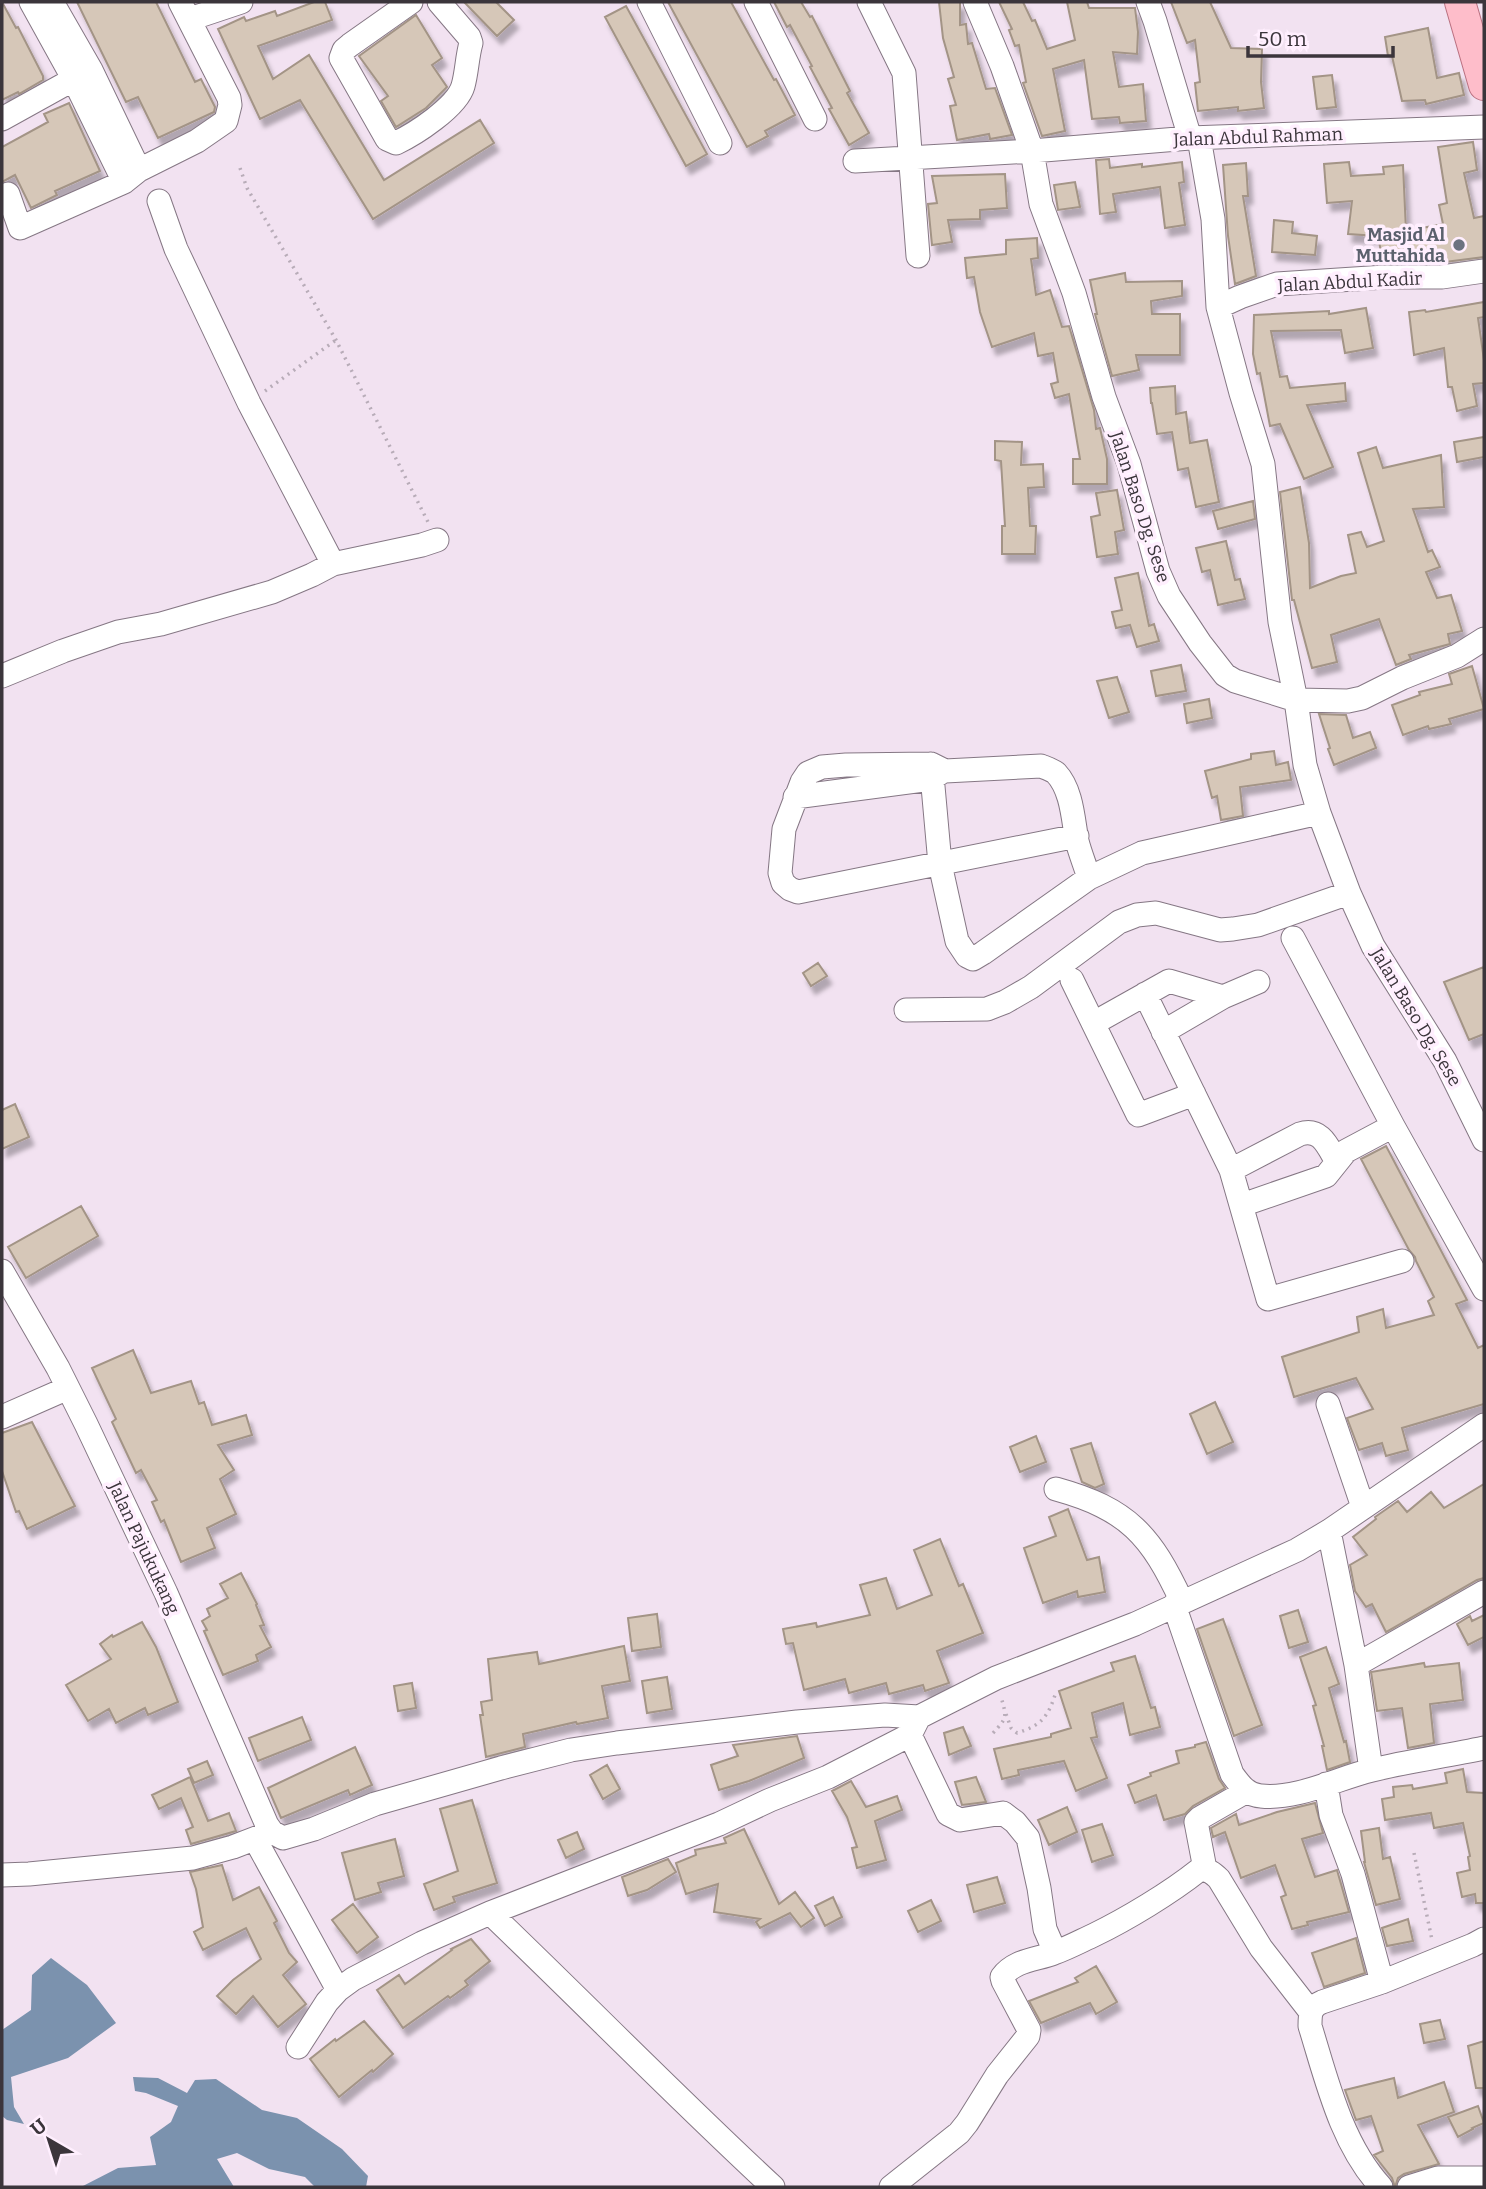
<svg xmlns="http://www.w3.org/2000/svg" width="1486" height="2189" font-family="Bitter,serif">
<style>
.water{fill:#7b92ae}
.building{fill:#d6c7b8;stroke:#a39486;stroke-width:2;filter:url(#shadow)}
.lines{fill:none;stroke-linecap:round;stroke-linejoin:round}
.minor-casing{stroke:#857784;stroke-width:25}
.major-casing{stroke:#ba7181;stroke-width:32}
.path{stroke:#b8acb8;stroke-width:3.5;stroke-dasharray:2 5;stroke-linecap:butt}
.minor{stroke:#fff;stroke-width:23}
.major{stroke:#febdca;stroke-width:30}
.worship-dot{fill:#6b7280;stroke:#ffeffe;stroke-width:2.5}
.labels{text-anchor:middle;stroke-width:7;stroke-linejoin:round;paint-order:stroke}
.street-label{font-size:18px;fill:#3b353b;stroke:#ffeffe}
.worship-label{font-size:18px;font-weight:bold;fill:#5b616d;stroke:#ffeffe;text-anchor:end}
</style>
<defs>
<filter id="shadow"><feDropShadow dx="4.5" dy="8" stdDeviation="2" flood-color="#0004"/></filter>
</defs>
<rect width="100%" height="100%" fill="#f2e2f1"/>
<path class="water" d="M51,1958l36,27 29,38 -48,35 -57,19 3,30 10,17 -17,-4 -5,-4v-86l29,-20 1,-35z
M133,2077l25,1 29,15 8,-13 21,-1 46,31 35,8 45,31 26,27 -2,11h-51l-10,-10 -36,-8 -32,-16 -20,6 17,28h-153l37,-19 38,-3 -6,-28 21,-15 7,-16 -32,-13 -11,-2z"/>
<path class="building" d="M2,2l14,26 2,-1 25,49v4l-24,14 -1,-2 -16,8z
M77,2h79l39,80 6,-3 14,28 -1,5 -56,26 -20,-41 -12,5z
M314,2h11l7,18 -74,26 15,33 36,-24 75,125 96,-60 14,23 -121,76 -73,-119 -40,19 -42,-90 26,-12 2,4 29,-10 2,5z
M464,2h32l18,18 -17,16z
M668,2h63l43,78 2,-1 19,36 -30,16 3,5 -21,11z
M774,2h27l9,15 2,-1 38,75 -3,2 22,40 -20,12 -20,-36 3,-1 -22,-41 2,-1 -22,-41 -3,2z
M939,2h21v23l6,-1 2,20 4,-1 14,46 9,-1 17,47 -22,4 -1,-5 -32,6 -7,-34 6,-1 -8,-26 6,-2 -11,-39z
M999,2h24l9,19 3,-1 12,29 28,-9 -8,-38h20l2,6h46l3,24 -1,22 -24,-2 6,35 24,-3 3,37 -26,2 -1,-6 -27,2 -8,-59 -31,9 12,62 -23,5 -19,-53 3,-1 -7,-37 -4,1 -6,-16 3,-1z
M1171,2h39l21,46 31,1 -1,33 3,26 -26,3v-4l-40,4 -3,-28 5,-1 -5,-42 -8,3z
M626,6l81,148 -21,12 -81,-149z
M416,15l26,43 -10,7 15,22 -21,21 -30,19 -15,-26 7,-5 -29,-40z
M1428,28l9,50 22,-5 5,22 -38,9 -1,-4 -23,1 -10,-45h-4l-3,-19z
M1332,75l4,32 -19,2 -4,-32z
M69,103l31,68 -45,20 2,4 -26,13 -16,-33 -13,7v-35l46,-25 -4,-8z
M1473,142l4,28 -13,3 10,45 10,-2v41l-47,6 -1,-7 -40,7h-13l-5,-27 -30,-2 4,-33 -25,2 -3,-39 25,-2 2,14 33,-2 -1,-7 20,-2 3,66 37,-7 -4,-19 8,-2 -9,-56z
M1109,159l1,9 32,-4v3l40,-5 2,20 -5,1 6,42 -20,3 -5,-41 -47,7 3,18 -16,2 -4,-54z
M1246,163l2,33h-5l13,80 -21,8 -7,-48 -5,-71z
M1005,174l2,34 -27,2v9l-32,1 4,22 -20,3 -4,-41 9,-1 -5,-27z
M1075,182l5,25 -22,3 -4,-25z
M1274,220l19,2 -1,11 25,3 -2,19 -43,-3z
M1037,238l1,20 -7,1 5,36 14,-5 12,37 7,-1 25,84 2,19 4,-1 7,31v25h-34v-25h7l-11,-65 -14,4 -4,-14 7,-2 -5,-29 -15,3 -4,-23 -42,14 -12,-35 -6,-35 -7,1 -2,-20 41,-4v-14z
M1125,273l1,9 56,-1v15l-31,5 1,13h28v41h-44l3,15 -27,6 -17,-62h2l-7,-34z
M1484,302v15l-6,1 6,42v23l-11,1 4,22 -20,5 -5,-24h-4l-4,-39 -30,7 -5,-43 16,-2 1,2z
M1366,308l7,40 -28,5 -4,-23 -70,1 9,46 7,-1 3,12 55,-5 1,18 -39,4 26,62 -29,12 -24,-55 -10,2 -10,-53 -3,1 -4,-20 1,-39 75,-4v3z
M1175,386l1,28 10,-2 4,31 17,-3 12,62 -23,5 -8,-39 -10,2 -6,-38 -15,2 -5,-31h-1l-1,-15z
M1484,437v20l-27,5 -3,-20z
M995,441l27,1 -1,23 22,-1 1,23 -16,1 2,38h6l-1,28h-33v-28h3l-4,-65 -6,-1z
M1376,447l7,21 58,-13 3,52 -31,2 15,43 4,-2 8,17 -14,5 11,26 14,-3 11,36 -14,3 2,10 -41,11 2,4 -15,6 -17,-46 -48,16 6,27 -25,6 -18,-68h-2l-12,-108 20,-5 9,56 1,45 31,-12 15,-3 -8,-38 13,-3 6,15 17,-6 -26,-88z
M1117,490l7,40 -9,2 3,22 -21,3 -6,-40 9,-2 -4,-22z
M1253,501l2,18 -37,10 -5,-18z
M1226,541l9,39 5,-1 5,20 -27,6 -8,-35 -8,2 -6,-24z
M1138,573l11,53 5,-2 5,17 -22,6 -7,-22 -14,3 -4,-16 10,-2 -7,-32z
M1181,665l5,26 -30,5 -5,-25z
M1472,666l12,43 -35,10 2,5 -22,5 -1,-3 -25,9 -11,-30 28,-10 -1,-3 33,-8 -3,-10z
M1117,677l12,35 -20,6 -12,-37z
M1209,699l3,19 -25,5 -3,-19z
M1319,714l27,1 7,23 17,-6 6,16 -42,17 -6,-16 2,-1z
M1274,751l2,14 12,-3 3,18 -51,7 3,29 -22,4 -4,-24 -5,2 -7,-27 46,-12v-5z
M818,963l9,13 -16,10 -8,-13z
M1484,967v67l-15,6 -25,-58z
M15,1104l14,33 -27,12v-39z
M1386,1146l81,154 -11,4 22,44 6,-3v59l-82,24 6,22 -22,6 -4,-13 -23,7 -12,-32 26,-9 -17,-31 -62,19 -12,-40 77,-25 -2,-15 26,-8 3,19 48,-13 -6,-14 6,-4 -18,-36 -1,-4 -6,-7 -48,-91z
M81,1206l17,30 -72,42 -18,-31z
M133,1350l18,43 40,-12 8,23 5,-2 8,23 34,-10 6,20 -34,10 16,25 -14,9 16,35 -29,14 8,20 -34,14 -17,-42 -3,2 -9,-20 5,-2 -16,-30 -5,3 -24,-51 4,-3 -24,-51z
M1215,1402l18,40 -26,12 -17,-40z
M32,1422l43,84 -48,23 -8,-18 -3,1 -14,-41v-38z
M1036,1436l10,26 -26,10 -10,-25z
M1091,1443l13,41 -9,4 -13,-6 -11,-33z
M1484,1484v94l-7,2 -91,52 -14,-28 -6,3 -11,-16 -5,-26 17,-10 -14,-18 23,-18 -1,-2 23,-16 9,11 24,-20 13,16z
M1068,1509l19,51 12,-3 6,35 -27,5 -1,-6 -34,12 -19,-55 32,-12 -7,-19z
M940,1539l19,47 4,-2 20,49 -46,18 12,32 -24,8 -2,-6 -34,9 -3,-11 -37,10 -4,-14 -41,11 -11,-47 -7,1 -3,-15 33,-6 1,4 53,-12 -10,-30 26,-7 11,31 35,-14 -18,-45z
M241,1573l16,31 -1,1 8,20 -4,1 11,21 -15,8 2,6 -35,14 -19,-44 3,-1 -5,-9 8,-5 -3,-7 21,-11 -8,-14z
M1298,1610l10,32 -19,6 -9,-32z
M657,1614l4,33 -29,4 -4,-33z
M1484,1615v22l-16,8 -11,-21 13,-8 2,5z
M1223,1619l39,106 -28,11 -37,-107z
M142,1622l14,25 22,55 -30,13 -3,-7 -29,15 -7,-14 -21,12 -22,-36 45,-26 -11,-15 12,-9 1,2z
M624,1646l6,35 -28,5 6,32 -31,6 -1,-2 -53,12 2,13 -39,10 -6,-42h3l-2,-13 11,-2 -4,-41 49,-7 2,12z
M1326,1647l13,37 -10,4 15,54 2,-1 4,21 -23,8 -5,-24h2l-11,-40 3,-1 -16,-48z
M1135,1656l16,52 4,-1 5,20 -30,8 -7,-32 -31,10 5,24 -6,1 16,40 -31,13 -12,-30 -46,9 1,5 -17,4 -8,-30 57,-12v-3l20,-6 -12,-37 55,-20 -3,-8z
M1424,1663l1,4 34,-4 4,37 -33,4 4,39 -26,5 -6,-40 -25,3 -6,-39z
M667,1677l5,32 -25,4 -5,-32z
M412,1683l4,25 -18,3 -4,-25z
M302,1717l9,23 -53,21 -9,-23z
M963,1727l8,19 -22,9 -5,-22z
M797,1736l7,22 -55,23 -30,9 -8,-25 27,-9 -5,-11z
M1206,1742l13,37 6,9 -32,18 -8,8 -21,6 -8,-25 -21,8 -7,-18 23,-9 -1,-3 29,-10 -3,-12 19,-4v-2z
M355,1747l17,38 -22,10 -2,-5 -67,28 -13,-30z
M207,1761l6,14 -19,8 -6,-14z
M607,1765l13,24 -17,10 -13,-24z
M1463,1769l4,23 17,1v110h-8l-1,-9 -13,3 -5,-24 13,-3 -2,-13 2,-1 -7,-33 -29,5 -3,-15 -46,7 -3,-21 12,-2 -1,-10 19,-2 1,4 34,-6 -2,-10z
M190,1777l18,44 21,-8 7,18 -45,13 -5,-14 7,-3 -12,-29 -22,11 -7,-14z
M976,1777l10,25 -24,3 -7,-23z
M851,1781l15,26 31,-11 5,14 -27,11 11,39 -29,8 -5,-20 5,-1 -10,-30 -15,-26z
M472,1800l25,83 -44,14 2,5 -21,8 -10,-26 34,-13 -18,-62z
M1315,1803l8,30 -21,6 13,38 22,-7 12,42 -42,10 1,3 -16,4 -11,-32 5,-2 -11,-30 -34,13 -16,-46 -12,5 -2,-9 25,-14 3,11 38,-13z
M1067,1807l10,25 -28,13 -11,-25z
M1102,1824l11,31 -21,7 -10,-32z
M1379,1828l4,31 7,-2 10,42 -24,6 -12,-43h1l-4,-31z
M744,1829l35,75 16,-12 19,26 -13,9 -11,-14 -30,15 -4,-6 4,-3 -46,-7 4,-28 -32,10 -10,-31 20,-8 -1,-5 31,-7 -2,-5z
M577,1832l7,17 -18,9 -8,-18z
M395,1839l9,37 -26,7 3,9 -26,8 -13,-47z
M668,1859l8,13 -29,18 -19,6 -6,-19z
M222,1865l11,35 26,-13 18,34 -3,2 15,30 8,9 -14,13 23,29 -28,23 -25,-31 -17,18 -19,-18 16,-16 28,-21 -15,-31 -43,22 -9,-18 9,-5 -7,-38 -6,-17z
M997,1877l8,26 -31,9 -7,-27z
M833,1897l9,20 -17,9 -10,-20z
M931,1900l10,21 -23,11 -10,-21z
M353,1904l25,33 -21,16 -25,-33z
M1408,1919l5,22 -26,5 -5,-18z
M1356,1938l9,35 -41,14 -12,-34z
M471,1939l19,22 -25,20 3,4 -18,13 -2,-2 -45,32 -26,-38 22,-15 6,9 47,-34 -1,-1z
M1096,1966l21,36 -21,12 -6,-11 -49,20 -12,-22 49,-19 -3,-4z
M1440,2020l5,19 -21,4 -4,-19z
M364,2021l29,33 -20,18 -1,-2 -33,27 -29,-38 25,-20 1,2z
M1484,2041v47h-8l-8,-42z
M1394,2078l4,20 46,-16 10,30 -36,13 21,39 -35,10 -6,4 -3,9 -3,-9 -18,-23 9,-4 -12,-35 -15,4 -11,-30z
M1478,2106l6,17 -12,5 1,1 -15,8 -10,-20z"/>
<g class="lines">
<defs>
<path id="minor" d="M31,2l42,76 51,104
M52,2l39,68 48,100
M411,2l-61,43 -6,5 -3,8 46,81 9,4c19,-9 61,-36 67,-57 4,-14 4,-29 8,-43l-2,-6 -30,-35
M649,2l71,141
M756,2l59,117
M869,2l35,71 14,183
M975,2l27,64 30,85 9,53 33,89 30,104 25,67 29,107 11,25 31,47 25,32 10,6 61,19 9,65 14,48 30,80 24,53 72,115 39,79
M1148,2l7,19 35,117
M190,19l51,-17
M2,119l83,-46
M1199,138l14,81 5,88 23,86 22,71 17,158 16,78 52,1 14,-3 40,-20 55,-22 27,-17
M855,161l177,-10 158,-13 294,-11
M8,194l12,34 104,-46 15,-12 58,-29 29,-20 4,-16 -1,-7 -49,-96
M159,201l17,48 73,154 84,161
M1218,307l22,-10 37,-13 108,-7h57l42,-6
M2,676l61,-25 55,-19 43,-8 111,-32 40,-17 21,-11 89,-19 15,-5
M931,764l9,100 17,77 10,15 6,3 10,-6 106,-75 53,-25 177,-40
M795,797l136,-18 11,-7
M1077,836l-279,56 -8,-3 -7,-6 -3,-10 4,-44 18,-47 6,-9 14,-6 24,-2 85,-1 14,7 96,-5c5,2 11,4 15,7 16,17 17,46 21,68 3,12 8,24 12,37
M1293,938l100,188 91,163
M1072,980l66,135 56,-21
M1145,994l86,176 37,129 134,-38
M906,1010l81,-1 18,-7 26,-15 88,-65 18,-7 19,-2 64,17 13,-1 25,-4 91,-32
M1094,1023l75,-42 54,16 35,-15
M1163,1032l60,-35
M1231,1170l69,-36c21,-7 28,13 37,28
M1242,1205l84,-29 20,-25 47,-25
M2,1271l56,97 28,56 80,169 101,232 5,7 11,6 31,-9 61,-25 126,-36 70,-18 46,-7 180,-21 88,-7 34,2 77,-39 139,-54 162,-74 32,-19 155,-106
M1328,1404l35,103
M2,1417l66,-29
M1056,1489c72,20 95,46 126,113
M1329,1531l27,134
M1174,1605l58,169c8,11 15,21 29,22 36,4 77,-18 111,-26 37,-9 75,-14 112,-22
M910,1735l38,79 12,6 43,-7 12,9 13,16 11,50 6,41 10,23
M1371,1770l-15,-105 128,-73
M1326,1784l5,31 22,59 29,108
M255,1839l83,151
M1205,1869l-9,-47 4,-4 47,-27
M2,1875l27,-1 164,-16 40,-11 39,-15
M298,2047l29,-45 11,-12 15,-11 69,-36 68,-30
M773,2187c-96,-89 -188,-183 -283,-274l229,-89 51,-24 58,-23 82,-42 9,-18
M891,2187l68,-54 8,-10 30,-48 31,-39 1,-6 -26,-49 -1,-4c12,-17 34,-17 52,-24 14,-5 27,-12 40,-18 33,-16 76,-42 105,-65 9,-1 14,3 20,9l42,69 49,63
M1381,2187c-40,-44 -54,-106 -71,-161 0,-12 0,-19 12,-24l60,-20 91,-37 11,-6
M1409,2187l29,-9h46"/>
<path id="major" d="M1460,2l24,83"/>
</defs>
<use href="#minor" class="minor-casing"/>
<use href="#major" class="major-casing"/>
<path class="path" d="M240,168l7,20 89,152 92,182
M265,391l71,-51
M1006,1714l5,14 6,5c25,-8 31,-16 39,-41
M993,1733c14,-15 14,-16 8,-36
M1414,1853l18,87"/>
<use href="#minor" class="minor"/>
<use href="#major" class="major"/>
</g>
<circle class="worship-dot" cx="1459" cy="245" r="7"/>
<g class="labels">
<g class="street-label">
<text transform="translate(1258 137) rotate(-2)" y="6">Jalan Abdul Rahman</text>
<text transform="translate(1350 282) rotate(-3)" y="6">Jalan Abdul Kadir</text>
<text transform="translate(1140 507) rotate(72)" y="6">Jalan Baso Dg. Sese</text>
<text transform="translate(1416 1017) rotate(59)" y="6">Jalan Baso Dg. Sese</text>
<text transform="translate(144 1548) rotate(65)" y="6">Jalan Pajukukang</text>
</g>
<g class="worship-label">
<text x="1445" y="241">Masjid Al<tspan x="1445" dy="21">Muttahida</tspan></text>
</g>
</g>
<rect width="1486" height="2189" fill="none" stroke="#3b353b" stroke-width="7"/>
<g transform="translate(49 2140) rotate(321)" stroke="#ffeffe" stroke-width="5" paint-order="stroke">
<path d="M0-5L12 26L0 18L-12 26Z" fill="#3b353b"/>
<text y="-10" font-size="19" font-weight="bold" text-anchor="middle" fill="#3b353b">U</text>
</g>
<path d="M1248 46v10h145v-10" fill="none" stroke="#3b353b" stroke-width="3.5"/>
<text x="1258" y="46" font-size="21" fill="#3b353b" stroke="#ffeffe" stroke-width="5" paint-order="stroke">50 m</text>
</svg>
